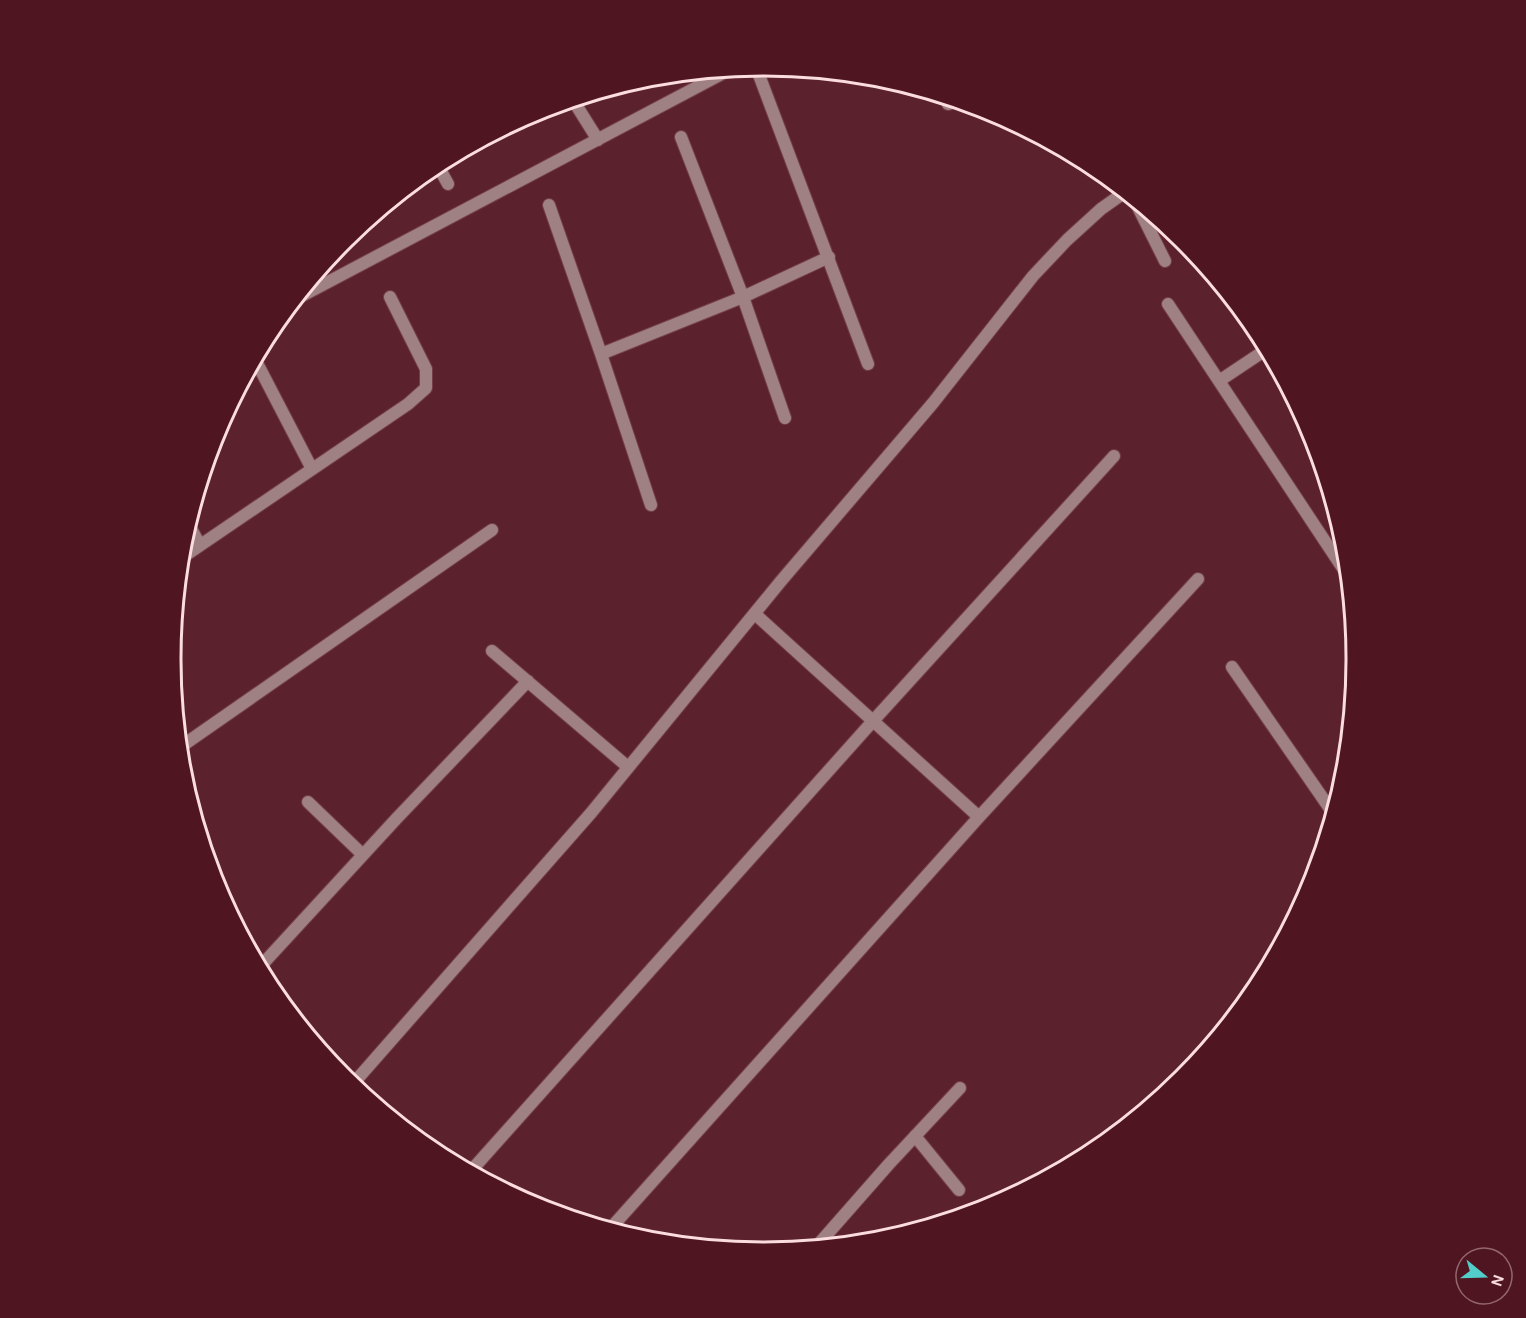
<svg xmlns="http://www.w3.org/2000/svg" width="1526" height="1318" font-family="Karla,sans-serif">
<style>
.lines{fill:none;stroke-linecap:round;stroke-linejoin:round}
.minor-casing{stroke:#753f49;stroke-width:14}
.minor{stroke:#9f8083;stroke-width:12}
.rim{fill:none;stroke:#fbdde0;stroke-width:3}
</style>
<rect width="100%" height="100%" fill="#5b212c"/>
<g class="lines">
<defs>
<path id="minor" d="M756,67l112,297
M573,100l25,40
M948,104l9,-3
M681,137l62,160 42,121
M437,164l11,20
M1135,201l30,60
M549,205l52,149 50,151
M294,300l437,-231
M1168,304l180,272
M601,354l142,-57 86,-40
M258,365l54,104
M1219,381l48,-32
M188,523l12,22
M180,559l228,-155 18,-16v-19l-36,-72
M755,614l224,203
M492,651l136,116
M1232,667l101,146
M179,748l313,-218
M308,802l55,53
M259,968l138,-150 131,-137
M352,1085l239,-272 190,-232 152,-178 100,-127 34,-36 34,-31 24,-17
M915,1136l44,54
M470,1172l403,-451 241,-265
M610,1229l369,-412 219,-238
M816,1247l73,-83 71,-76"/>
</defs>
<use href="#minor" class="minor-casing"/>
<use href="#minor" class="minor"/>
</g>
<path d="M0 0H1526V1318H0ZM763 76H764A582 582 0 0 1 1346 658V660A582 582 0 0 1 764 1242H763A582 582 0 0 1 181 660V658A582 582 0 0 1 763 76Z" fill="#4f1622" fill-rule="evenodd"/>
<path class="rim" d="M763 76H764A582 582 0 0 1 1346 658V660A582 582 0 0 1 764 1242H763A582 582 0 0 1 181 660V658A582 582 0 0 1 763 76Z"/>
<g transform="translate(1484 1276) rotate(109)"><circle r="28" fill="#4f1622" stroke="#94666e" stroke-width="1.5"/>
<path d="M0-4.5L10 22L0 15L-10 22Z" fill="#53cdc9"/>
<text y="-9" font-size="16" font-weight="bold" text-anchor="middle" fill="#fbdde0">N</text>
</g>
</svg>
